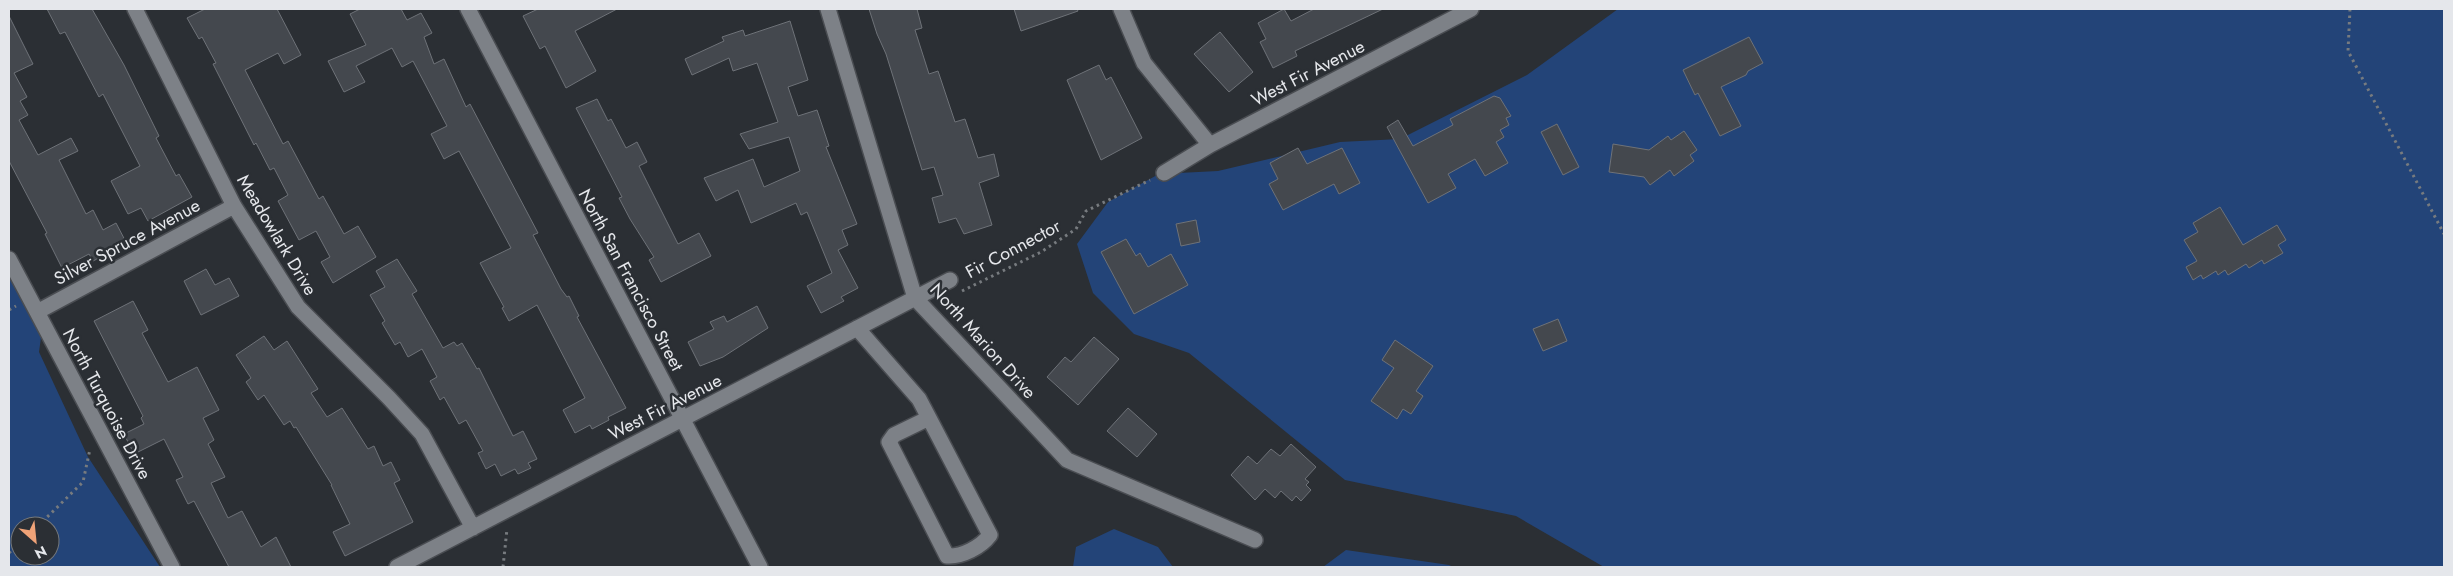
<svg xmlns="http://www.w3.org/2000/svg" width="2453" height="576" font-family="Jost,sans-serif">
<style>
.green{fill:#234478;fill-rule:evenodd}
.building{fill:#44484e;stroke:#6e7278}
.lines{fill:none;stroke-linecap:round;stroke-linejoin:round}
.minor-casing{stroke:#4a4d52;stroke-width:18}
.path{stroke:#777b7f;stroke-width:3;stroke-dasharray:2.5 4;stroke-linecap:butt}
.minor{stroke:#7d8187;stroke-width:15}
.labels{text-anchor:middle;stroke-width:5;stroke-linejoin:round;paint-order:stroke}
.street-label{font-size:18px;fill:#e5e7eb;stroke:#2b2f34}
</style>
<rect width="100%" height="100%" fill="#2b2f34"/>
<path class="green" d="M1618,9h826v558h-840l-88,-51 -171,-36 -156,-127 -55,-19 -41,-41 -16,-49 31,-42 51,-28 59,-3 122,-29 60,-3 127,-64z
M9,256l33,74 -3,22 49,105 72,110h-151zM20,526h30v30h-30z
M1114,529l44,18 15,20h-100l3,-20z
M1346,550l103,15 4,2h-130z"/>
<path class="building" d="M47,9h45l32,56 35,71 -3,2 20,38 3,-2 13,23 -44,24 -7,-13 -13,6 -17,-33 29,-15 -37,-72 -4,3 -34,-65 -5,2z
M205,9h72l24,46 -17,9 -6,-11 -33,17 38,74 5,-3 31,58 4,-3 21,38 14,-8 18,31 -43,26 -12,-21 9,-5 -14,-26 -17,9 -21,-39 10,-6 -14,-27 -4,2 -14,-27 -2,2 -41,-81 3,-1 -14,-26 -3,2 -12,-21z
M360,9h41l6,11 14,-7 11,20 -8,4 10,27 10,-5 22,48 4,-3 68,129 -5,2 28,54 6,8 2,-1 10,20 -2,1 49,91 -18,9 1,3 -17,9 -2,-4 -15,8 -12,-23 22,-12 -48,-93 -28,16 -7,-13 2,-1 -24,-44 31,-15 -52,-97 -15,8 -13,-25 16,-8 -34,-65 -11,6 -10,-19 -36,18 9,16 -21,10 -16,-31 38,-16 -16,-31z
M538,9h79l-42,22 21,40 -30,17 -21,-42 -5,3 -17,-33z
M869,9h48l5,19 -7,2 14,44 9,-3 17,51 10,-3 13,39 16,-4 5,22 -20,7 13,42 -28,9 -8,-16 -17,5 -7,-25 11,-3 -9,-28 -12,3 -36,-116 -9,-20z
M1014,9h63l1,2 -57,20z
M1284,9l7,12 23,-12h69l-88,42 2,5 -24,12 -13,-26 6,-3 -8,-16z
M9,16l24,48 -19,9 13,24 -7,4 8,14 -9,5 19,35 33,-17 7,13 -19,9 27,54 7,-4 10,20 13,-7 11,21 -34,17 -4,-7 -27,14 -17,-34 2,-1 -38,-72z
M790,21l18,59 -20,7 10,29 19,-6 12,36 -3,1 31,77 -15,6 6,15 -10,5 20,38 -17,9 3,4 -23,12 -14,-27 25,-13 -25,-61 -6,3 -5,-12 -45,20 -13,-33 -22,11 -12,-23 49,-19 11,28 36,-16 -11,-34 -40,12 -9,-15 38,-12 -21,-59 -24,8 -4,-13 -37,17 -7,-16 39,-18 -2,-4 21,-7 2,6z
M1220,32l33,40 -24,20 -35,-38z
M1749,37l14,26 -15,8 -2,4 -25,12 20,39 -21,10 -22,-43 -3,2 -12,-25z
M1099,65l7,15 5,-3 31,61 -41,22 -34,-80z
M1494,96l6,2 11,18 -5,2 3,7 -9,5 4,7 -8,5 12,21 -23,13 -10,-17 -27,15 8,14 -28,15 -41,-76 11,-7 15,26 40,-21 -3,-6z
M597,99l11,22 3,-2 15,29 11,-6 10,20 -8,4 39,78 21,-11 12,23 -50,26 -12,-22 5,-3 -24,-38 -11,-21 3,-1 -46,-89z
M1557,124l22,43 -16,8 -22,-43z
M1684,131l13,19 -7,5 4,6 -20,15 -4,-6 -20,15 -6,-8 -35,-5 4,-28 36,6 19,-14 3,4z
M1298,148l9,16 35,-16 18,35 -21,11 -5,-10 -51,26 -14,-26 9,-5 -8,-16z
M2220,207l23,38 34,-20 9,15 -8,5 5,8 -19,11 -2,-4 -13,8 -3,-4 -18,11 -3,-5 -7,5 -2,-4 -13,8 -2,-4 -8,5 -7,-13 11,-6 -13,-21 14,-8 -5,-9z
M1196,220l4,22 -19,4 -5,-22z
M1126,239l10,17 4,-3 8,14 23,-13 17,31 -54,29 -33,-62z
M397,259l20,32 -5,3 31,54 11,-6 3,4 5,-3 15,26 2,-1 34,68 10,-5 14,28 -9,4 3,5 -13,6 -3,-5 -14,7 -6,-12 -9,5 -8,-16 5,-2 -17,-31 -7,4 -15,-27 -4,3 -10,-19 7,-4 -15,-28 -14,8 -8,-15 -5,3 -13,-22 3,-2 -15,-26 15,-8 -9,-16z
M206,269l9,16 14,-7 10,18 -38,19 -17,-34z
M133,301l15,29 -6,3 26,49 29,-15 22,43 -16,8 11,22 -6,4 17,33 -14,6 17,35 14,-7 19,36 15,-10 15,30h-62l-35,-66 -6,3 -12,-24 7,-3 -19,-38 -30,15 -10,-20 20,-10 -3,-6 2,-2 -49,-95z
M757,306l11,22 -45,29 -23,9 -12,-24 26,-13 -4,-7 14,-6 3,6z
M1558,319l9,22 -24,10 -10,-22z
M264,336l10,14 13,-9 31,48 -7,4 16,24 15,-9 26,41 6,-3 9,20 8,-4 9,18 -6,3 19,39 -68,34 -12,-24 17,-8 -19,-39h1l-36,-58 -2,1 -4,-7 -6,4 -20,-30 -6,5 -12,-18 5,-4 -15,-23z
M1094,337l25,22 -41,46 -31,-28 18,-20 6,5z
M1395,340l38,26 -17,25 7,5 -12,18 -8,-5 -6,10 -26,-18 23,-33 -12,-8z
M1128,408l29,26 -20,23 -30,-26z
M1291,444l25,23 -11,12 4,3 -3,3 5,5 -10,11 -5,-5 -4,5 -11,-10 -6,7 -10,-9 -10,11 -24,-25 17,-19 9,8 14,-15 9,7z"/>
<g class="lines">
<defs>
<path id="minor" d="M135,9l99,197 64,101 91,91 33,36 51,94
M468,9l292,558
M828,9l87,289 152,162 188,80
M1121,9l23,54 66,82
M1164,173l46,-28 261,-136
M9,259l163,308
M37,312l197,-106
M857,328l62,71 10,19 61,117c-9,12 -28,22 -43,21l-58,-114 5,-7 35,-17
M397,567l553,-287"/>
</defs>
<use href="#minor" class="minor-casing"/>
<path class="path" d="M2350,9l-2,42 96,183
M962,291l79,-39 35,-23 10,-18 64,-31
M9,310l7,-4
M38,526l45,-44 7,-33
M9,553l11,-11
M503,567l4,-38"/>
<use href="#minor" class="minor"/>
</g>
<g class="labels">
<g class="street-label">
<text transform="translate(1308 73) rotate(-27)" y="6">West Fir Avenue</text>
<text transform="translate(277 235) rotate(59)" y="6">Meadowlark Drive</text>
<text transform="translate(127 242) rotate(-28)" y="6">Silver Spruce Avenue</text>
<text transform="translate(1013 249) rotate(-28)" y="6">Fir Connector</text>
<text transform="translate(631 280) rotate(62)" y="6">North San Francisco Street</text>
<text transform="translate(983 341) rotate(48)" y="6">North Marion Drive</text>
<text transform="translate(107 404) rotate(62)" y="6">North Turquoise Drive</text>
<text transform="translate(665 407) rotate(-27)" y="6">West Fir Avenue</text>
</g>
</g>
<rect width="2453" height="576" fill="none" stroke="#e5e7eb" stroke-width="20"/>
<g transform="translate(35 541) rotate(153)"><circle r="24" fill="#2b2f34" stroke="#75797d"/>
<path d="M0-4L9 19L0 12L-9 19Z" fill="#f0a378"/>
<text y="-8" font-size="14" font-weight="bold" text-anchor="middle" fill="#e5e7eb">N</text>
</g>
</svg>
